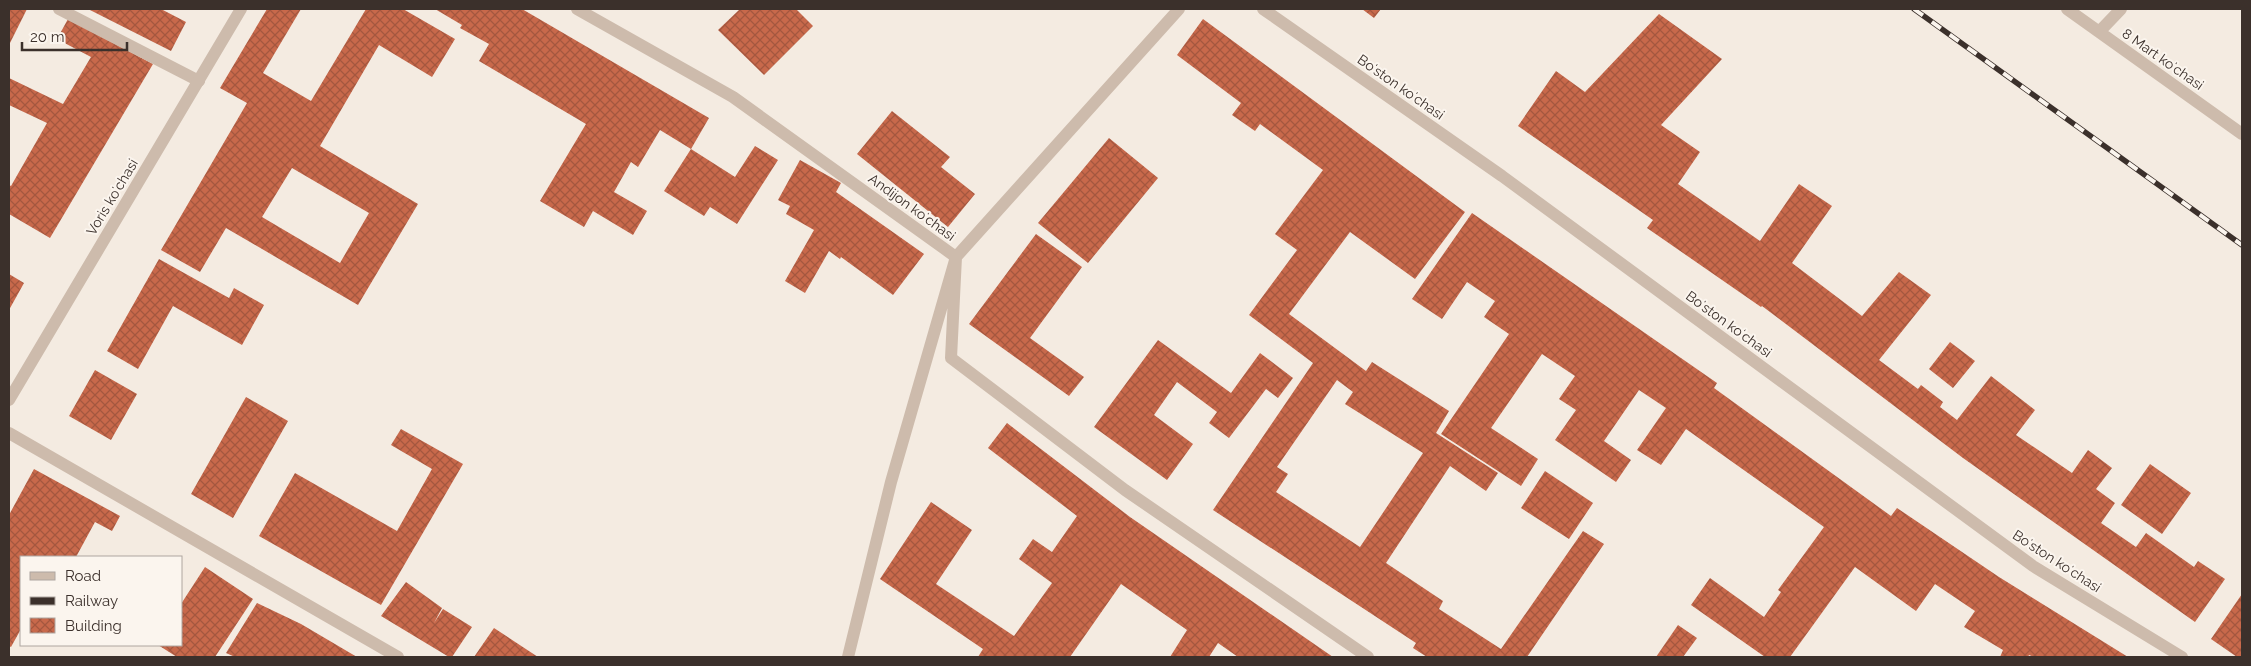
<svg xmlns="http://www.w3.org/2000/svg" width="2251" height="666" font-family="Raleway,sans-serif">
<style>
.building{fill:url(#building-cross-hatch);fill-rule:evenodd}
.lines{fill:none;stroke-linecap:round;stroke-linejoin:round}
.service{stroke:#cdbbac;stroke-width:12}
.minor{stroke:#cdbbac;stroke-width:12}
.rail-casing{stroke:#3b302b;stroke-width:5.5}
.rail{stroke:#fbf5ee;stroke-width:4;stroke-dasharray:11;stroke-linecap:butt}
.labels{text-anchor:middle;stroke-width:4;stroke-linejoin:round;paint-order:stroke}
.street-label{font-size:14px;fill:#3b302b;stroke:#fbf5ee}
</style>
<defs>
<pattern id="building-cross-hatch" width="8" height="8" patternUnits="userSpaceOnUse" patternTransform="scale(1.25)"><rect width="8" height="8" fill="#c8694b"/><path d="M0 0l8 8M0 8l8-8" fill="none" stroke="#a4573f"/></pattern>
</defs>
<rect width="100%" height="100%" fill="#f4ebe1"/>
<path class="building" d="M9,9h18l-18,36z
M88,9h73l25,13 -15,29z
M267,9h34l-38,64 48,28 55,-92h37l52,30 -23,38 -53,-32 -59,101 98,58 -60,101 -132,-77 -26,44 -39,-22 86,-147 -27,-15zM292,168l77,45 -29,50 -78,-46z
M435,9h87l187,109 -18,31 -31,-19 -22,37 -7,-5 -17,30 33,19 -14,24 -40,-24 -9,16 -44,-26 46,-77 -107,-63 10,-17 -29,-16 2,-3z
M740,9h56l17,17 -49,49 -46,-45z
M1362,9h19l-7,9z
M1659,14l63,45 -61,66 39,27 -22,32 82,57 39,-57 33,22 -40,57 70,53 37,-44 32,23 -52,65 39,29 3,-4 22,17 -3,5 17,13 34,-44 44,34 -19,25 56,38 16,-23 24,18 -16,21 19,14 -14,20 35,24 10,-14 48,34 4,-6 27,18 -30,43 -232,-164 -201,-152 -1,1 -114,-79 6,-8 -135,-94 38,-55 29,21z
M68,19l85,45 -103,174 -41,-24v-29l2,1 36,-63 -38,-18v-27l54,26 28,-47 -34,-18z
M1203,19l262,193 -50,67 -65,-47 -61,82 77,57 6,-9 77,49 -13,22 62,40 -12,18 -36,-25 -64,97 57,38 -4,8 62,40 82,-118 21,13 -77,113h-100l-14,-9 3,-5 -203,-133 100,-147 -64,-48 48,-65 -22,-16 48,-64 -63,-46 -5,7 -23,-16 9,-12 -64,-48zM1337,380l16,12 -8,12 78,49 -63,94 -84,-55 12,-18 -11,-7z
M892,111l58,46 -9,10 34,27 -27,33 -91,-73z
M1109,138l49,40 -70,85 -50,-40z
M755,146l23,14 -41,64 -27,-17 -6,9 -40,-25 27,-42 44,28z
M800,160l41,23 -5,9 88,62 -31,41 -52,-38 -1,2 -11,-8 -24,42 -20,-12 29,-51 -28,-16 4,-8 -12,-6z
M1472,213l245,170 -3,5 177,128 6,-8 102,69 129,80h-94l-5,-2 -1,2h-28l3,-7 -39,-23 11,-16 -40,-27 -19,27 -61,-44 -65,90h-25l-74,-52 19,-27 54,39 17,-25 -3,-2 46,-63 -138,-98 -25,36 -24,-15 29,-42 -27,-18 -35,51 27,19 -15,22 -61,-42 21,-30 -17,-11 16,-23 -33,-22 -51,74 47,31 -17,27 -80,-52 68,-100 -25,-17 11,-16 -28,-19 -25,37 -30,-20z
M1036,234l46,33 -52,71 54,39 -15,19 -100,-72z
M159,259l70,39 5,-10 30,17 -22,40 -69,-39 -35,63 -31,-18z
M9,274l15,9 -15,27z
M1158,340l73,53 29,-40 33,25 -15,20 -12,-9 -37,49 -20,-15 8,-11 -40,-30 -23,33 39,29 -26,36 -73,-53z
M1950,342l25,19 -22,27 -24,-19z
M95,370l42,24 -26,46 -42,-24z
M246,397l42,24 -55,97 -42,-24z
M1007,423l123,94 203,140h-95l-20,-14 -9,14h-39l17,-27 -66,-46 -51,73h-92l5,-8 -103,-70 51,-77 41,28 -36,54 78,52 38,-53 -33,-24 14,-20 19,13 25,-36 -89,-68z
M401,429l62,35 -82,141 -122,-69 36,-63 102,58 35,-62 -41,-24z
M2150,464l41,29 -29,41 -41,-29z
M34,469l86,47 -8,15 -17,-9 -19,35h-55v72l-10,18 -2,-1v-131z
M1545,471l48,32 -24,36 -48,-31z
M205,567l48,32 -38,58h-38l-19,-12h23v-41z
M406,582l36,26 -8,15 9,-14 29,18 -20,30h-3l-68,-41z
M2242,594v63h-5l-26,-18z
M257,603l44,21 56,33h-122l-9,-4z
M1678,625l19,13 -14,19h-27z
M494,628l44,29h-64z"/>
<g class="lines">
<path class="service" d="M59,9l140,72"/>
<path class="minor" d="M577,9l156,88 223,160 -65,225 -43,175
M1179,9l-223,248 -5,101 174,132 243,167
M1263,9l239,167 531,390 149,91
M2067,9l175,125
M2099,32l22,-23
M9,400l232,-391
M9,433l389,224"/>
<defs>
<path id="rail" d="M1914,9l328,236"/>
</defs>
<use href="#rail" class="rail-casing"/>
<use href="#rail" class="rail"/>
</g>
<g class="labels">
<g class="street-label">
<text transform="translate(2163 59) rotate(35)" y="5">8 Mart koʻchasi</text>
<text transform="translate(1401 87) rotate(35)" y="5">Boʻston koʻchasi</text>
<text transform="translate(112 197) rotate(-59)" y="5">Voris koʻchasi</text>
<text transform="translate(912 207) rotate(36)" y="5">Andijon koʻchasi</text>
<text transform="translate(1729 324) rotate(36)" y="5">Boʻston koʻchasi</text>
<text transform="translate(2057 561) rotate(33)" y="5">Boʻston koʻchasi</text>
</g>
</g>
<rect width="2251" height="666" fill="none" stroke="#3b302b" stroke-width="20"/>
<rect x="20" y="556" width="162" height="90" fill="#fbf5ee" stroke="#aea6a0"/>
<rect x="30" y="572" width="25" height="8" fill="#cdbbac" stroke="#aea6a0"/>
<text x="65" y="581" font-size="15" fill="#3b302b">Road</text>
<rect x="30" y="597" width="25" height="8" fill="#3b302b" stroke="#aea6a0"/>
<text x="65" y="606" font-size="15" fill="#3b302b">Railway</text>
<rect x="30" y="618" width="25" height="15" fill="url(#building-cross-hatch)" stroke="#aea6a0"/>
<text x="65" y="631" font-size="15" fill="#3b302b">Building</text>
<path d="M22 42v8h105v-8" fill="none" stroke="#3b302b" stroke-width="2.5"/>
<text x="30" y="42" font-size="15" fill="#3b302b" stroke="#fbf5ee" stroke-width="4" paint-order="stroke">20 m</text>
</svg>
